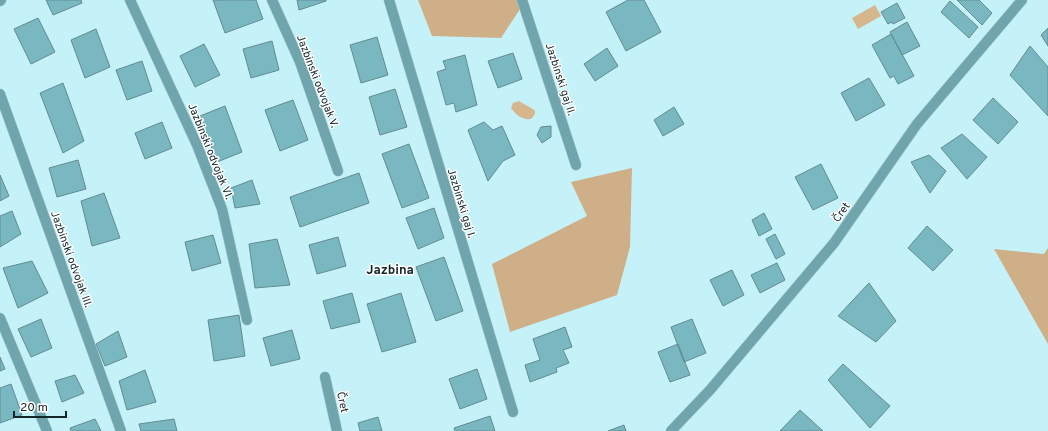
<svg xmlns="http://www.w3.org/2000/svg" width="1048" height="431" font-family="Overpass,sans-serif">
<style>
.forest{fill:#cfaf87}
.water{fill:#d5b68d}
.building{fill:#7ab8c1;stroke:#628b91}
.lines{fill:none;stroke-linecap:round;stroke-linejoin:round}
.minor-casing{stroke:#a5ccd3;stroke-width:11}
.minor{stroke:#71a5ad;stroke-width:10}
.labels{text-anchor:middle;stroke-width:3;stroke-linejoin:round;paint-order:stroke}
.street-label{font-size:11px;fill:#142528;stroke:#fff}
.quarter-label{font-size:13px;font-weight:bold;fill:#142528;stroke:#fff}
</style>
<rect width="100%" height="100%" fill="#c5f1f8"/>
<path class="forest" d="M418,0h108l-25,38 -69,-2z
M632,168l-2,79 -13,48 -107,37 -18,-68 95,-48 -16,-34z
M1048,248v96l-54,-95 50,5z"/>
<path class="water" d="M875,5l6,11 -23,13 -6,-11z
M519,101c5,4 11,5 16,10v3l-4,5c-9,1 -15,-4 -20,-11l2,-5z"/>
<path class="building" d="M46,0h35l1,3 -29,12z
M213,0h43l7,19 -38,14z
M297,0h29v1l-27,9z
M628,0h16l17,32 -35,19 -20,-39z
M957,0h22l13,13 -10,12z
M950,1l28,26 -9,11 -28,-26z
M897,3l8,15 -12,6 -1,-2 -4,2 -7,-12z
M38,18l17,34 -24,12 -17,-35z
M907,22l13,24 -18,9 -12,-23z
M1048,28v18l-7,-11z
M96,29l14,38 -25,11 -14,-38z
M891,34l23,42 -16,8 -4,-8 -4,2 -18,-33z
M377,37l11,38 -27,8 -11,-38z
M272,41l7,29 -28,8 -8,-29z
M204,44l16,31 -25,12 -15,-31z
M1030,46l18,21v49l-38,-41z
M607,48l11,18 -23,15 -11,-17z
M513,53l9,26 -24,9 -10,-27z
M465,55l12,50 -21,7 -2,-9 -8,2 -9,-33 9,-3 -3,-8z
M142,61l10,30 -25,9 -11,-30z
M869,78l16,27 -29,16 -15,-28z
M63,83l21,58 -21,12 -23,-60z
M395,89l12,38 -27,8 -11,-38z
M993,98l25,24 -20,22 -25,-24z
M293,100l15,40 -28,11 -15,-41z
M225,106l17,46 -25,10 -17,-46z
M674,107l10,17 -21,12 -9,-16z
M162,122l10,26 -27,11 -10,-26z
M484,122l9,8 9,-4 13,29 -12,6 -15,20 -20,-51z
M551,126v11l-9,6 -5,-8 4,-8z
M962,134l25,23 -20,22 -26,-31z
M409,144l20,54 -27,10 -20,-54z
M929,155l17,16 -16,22 -19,-31z
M78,160l8,29 -29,8 -8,-29z
M821,164l17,34 -25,12 -18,-33z
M359,173l10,30 -69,24 -10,-30z
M0,175l9,21 -9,5z
M252,180l8,24 -25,4 -4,-20z
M104,193l16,45 -28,8 -11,-45z
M434,208l10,30 -26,11 -12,-31z
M12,211l9,23 -21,13v-31z
M764,213l8,16 -13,7 -7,-16z
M927,226l26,24 -20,21 -25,-23z
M775,234l10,20 -9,5 -10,-20z
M213,235l8,28 -29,8 -7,-29z
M338,237l8,29 -29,8 -8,-29z
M277,239l13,46 -35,3 -6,-44z
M444,257l19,54 -27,10 -20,-54z
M32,261l16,32 -30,15 -15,-40z
M777,263l8,17 -25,13 -9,-18z
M732,270l12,25 -21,11 -13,-26z
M869,283l27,38 -20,21 -38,-26z
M352,293l8,29 -29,7 -8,-28z
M401,293l15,49 -34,10 -15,-48z
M239,315l6,41 -31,5 -6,-41z
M41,319l11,29 -21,9 -13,-28z
M692,319l14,34 -22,9 -13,-35z
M565,327l7,20 -9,3 6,13 -13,5 1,4 -27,10 -5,-17 15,-5 -7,-21z
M292,330l8,29 -29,7 -8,-28z
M118,331l9,26 -22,9 -9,-22z
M678,344l12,31 -20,7 -12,-30z
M0,357l5,12 -5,2z
M843,364l47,42 -20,22 -42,-48z
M477,369l10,30 -27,10 -11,-30z
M145,370l11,32 -29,8 -8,-29z
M75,375l9,18 -22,9 -7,-21z
M11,384l11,31 -22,8v-35z
M800,410l23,21h-43z
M490,416l5,15h-40l-1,-3z
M378,417l4,14h-22l-2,-8z
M95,419l6,12h-30l-1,-3z
M174,419l3,12h-36l-2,-7z
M624,425l2,6h-18z"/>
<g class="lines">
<defs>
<path id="minor" d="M130,0l67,145 25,64 25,111
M272,0l28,62 38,109
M389,0l124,412
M522,0l54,165
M0,1l1,-1
M0,94l121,337
M0,318l47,113
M325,377l12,54
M671,431l39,-41 124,-147 83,-119 105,-124"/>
</defs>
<use href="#minor" class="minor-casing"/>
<use href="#minor" class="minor"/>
</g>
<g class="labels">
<g class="street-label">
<text transform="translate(561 79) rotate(72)" y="4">Jazbinski gaj II.</text>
<text transform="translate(318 81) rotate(69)" y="4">Jazbinski odvojak V.</text>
<text transform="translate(211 151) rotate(68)" y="4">Jazbinski odvojak VI.</text>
<text transform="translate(462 203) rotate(73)" y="4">Jazbinski gaj I.</text>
<text transform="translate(841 212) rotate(-55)" y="4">Čret</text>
<text transform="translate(72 259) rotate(70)" y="4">Jazbinski odvojak III.</text>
<text transform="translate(343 402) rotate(78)" y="4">Čret</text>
</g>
<g class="quarter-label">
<text x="390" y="274">Jazbina</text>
</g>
</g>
<path d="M14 411v6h52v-6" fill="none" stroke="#142528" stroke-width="2"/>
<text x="20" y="411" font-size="12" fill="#142528" stroke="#ffffff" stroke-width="3" paint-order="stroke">20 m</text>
</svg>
